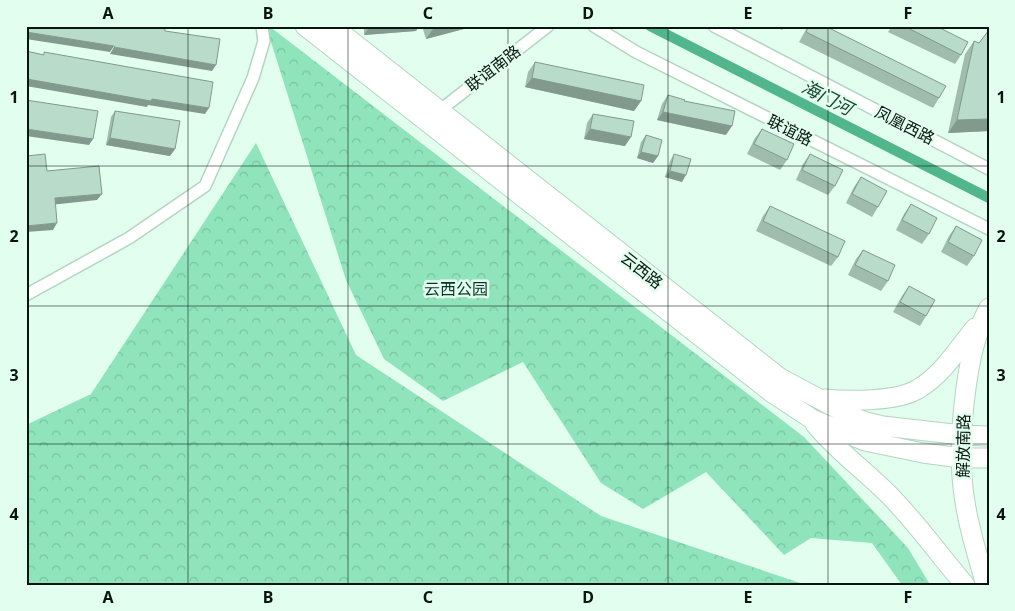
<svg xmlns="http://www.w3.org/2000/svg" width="1015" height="611" font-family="'Noto Sans','Noto Sans SC',sans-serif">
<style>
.forest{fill:url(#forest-crowns)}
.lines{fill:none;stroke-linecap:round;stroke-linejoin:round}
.canal{stroke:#51b68b;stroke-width:10}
.minor-casing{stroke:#b3d5c3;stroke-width:14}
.primary-casing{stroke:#b3d5c3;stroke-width:21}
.minor{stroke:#fff;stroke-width:11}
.primary{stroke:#fff;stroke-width:19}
.wall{fill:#9fbcad}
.shaded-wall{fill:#82998d}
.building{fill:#b9dbc9;stroke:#82998d}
.grid{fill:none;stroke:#091610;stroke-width:1;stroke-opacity:0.55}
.labels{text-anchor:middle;stroke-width:5;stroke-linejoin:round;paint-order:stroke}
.street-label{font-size:16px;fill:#091610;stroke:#e2feef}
.park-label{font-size:16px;fill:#083624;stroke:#e2feef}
.water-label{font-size:18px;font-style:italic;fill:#184431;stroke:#e2feef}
.neatline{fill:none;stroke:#091610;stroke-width:2}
.grid-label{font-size:16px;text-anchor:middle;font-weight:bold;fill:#091610}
</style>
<defs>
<pattern id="forest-crowns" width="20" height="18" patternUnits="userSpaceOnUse" patternTransform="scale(1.25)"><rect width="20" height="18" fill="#8fe4bc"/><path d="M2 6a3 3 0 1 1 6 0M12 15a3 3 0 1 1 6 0" fill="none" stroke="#7ac3a1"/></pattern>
</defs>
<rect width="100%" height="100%" fill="#e2feef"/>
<path class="forest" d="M266,26h3l535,411 104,111 21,35 -27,2 -30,-42 -61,-5 -27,17 -78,-83 -63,37 -42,-26 -78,-121 -80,39 -59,-42 -38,-79z
M256,143l100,212 245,161 205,69h-780v-160l65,-31z"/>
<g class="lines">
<path class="canal" d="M650,26l339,172"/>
<defs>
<path id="minor" d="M594,26l42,26 353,177
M714,26l275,143
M439,111l109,-85
M26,295l103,-57 76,-52 48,-108 11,-37 -2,-15"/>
<path id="primary" d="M305,26l466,366 41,27 53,22 58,12 38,5h28
M332,26l448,352 73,39 13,5 17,4 79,9 27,1
M824,399c25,2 73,3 94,-10 24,-14 40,-40 57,-61
M815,424c23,28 53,49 78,75 26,27 47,57 72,86
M986,585c-10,-34 -22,-73 -24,-109 -2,-29 0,-58 4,-88 4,-28 9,-55 23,-80"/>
</defs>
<use href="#minor" class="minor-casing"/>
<use href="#primary" class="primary-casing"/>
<use href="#minor" class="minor"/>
<use href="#primary" class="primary"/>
</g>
<path class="wall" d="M364,26h55l-3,5 -52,4z
M422,26h53l-49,13z
M774,26h11l-3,4z
M808,26h17l114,72 -6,10 -134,-66z
M884,26h52l25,29 -6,9 -67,-32 2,-3z
M989,30v101l-41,2 17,-79 9,-13 5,2z
M535,62l106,39 -7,10 -109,-24 3,-15z
M668,95l16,6 42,34 -69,-15 5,-16z
M115,111l60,38 -5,7 -64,-11 5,-28z
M593,114l32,32 -41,-7 3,-16z
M762,129l25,31 -7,10 -33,-16 8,-16z
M646,135l12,21 -5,7 -16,-5 4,-16z
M674,154l8,28 -17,-5 5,-16z
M810,154l25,32 -7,9 -32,-15 7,-16z
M861,177l17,30 -6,10 -26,-14 8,-16z
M911,204l18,30 -7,10 -26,-14 8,-16z
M770,206l68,51 -7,9 -75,-35 7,-15z
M956,226l18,30 -7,10 -26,-14 8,-16z
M863,250l25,31 -7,10 -33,-16 8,-16z
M909,286l17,30 -6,10 -27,-14 9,-16z"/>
<path class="shaded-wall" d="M370,26h49l-3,5 -52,4z
M445,26h30l-49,13 7,-10z
M26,32l88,14 -4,6 -84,-13z
M114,47l102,18 -4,6 -102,-17z
M532,78l109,23 -7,10 -109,-24z
M26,79h1l182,29 -4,6 -57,-9 -1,2 -121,-21z
M663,112l69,14 -6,9 -69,-15z
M989,119v12l-41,2 9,-13z
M26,129l67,10 -4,6 -63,-9z
M590,129l41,8 -6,9 -41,-7z
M110,138l65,11 -5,7 -64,-11z
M641,152l17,4 -5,7 -16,-5z
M670,171l16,4 -4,7 -17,-5z
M102,194l-5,6 -47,5 5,-7z
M57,223l-4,7 -27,2v-6z"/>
<path class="building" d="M26,26h123l16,3v2l55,8 -4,26 -102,-18v-1l-88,-14z
M432,26h13l-12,3z
M809,26h16l121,60 -7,12 -133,-66z
M904,26h32l32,16 -7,13z
M989,30v89l-32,1 17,-79 5,2z
M26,51l18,4v-3l169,30 -4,26 -57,-9 -1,2 -124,-22 -1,1z
M535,62l109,23 -3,16 -109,-23z
M668,95l17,5 -1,1 51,10 -3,15 -69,-14z
M26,100l72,11 -5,28 -67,-10z
M115,111l65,10 -5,28 -65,-11z
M593,114l41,7 -3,16 -41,-8z
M762,129l32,15 -7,16 -33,-16z
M646,135l16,5 -4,16 -17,-4z
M45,154l2,17 52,-5 3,28 -47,4 2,25 -31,3v-70z
M674,154l17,5 -5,16 -16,-4z
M810,154l33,16 -8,16 -33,-16z
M861,177l26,14 -9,16 -26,-13z
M911,204l26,14 -8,16 -27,-14z
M770,206l75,35 -7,16 -75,-36z
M956,226l26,14 -8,16 -26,-14z
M863,250l32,15 -7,16 -33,-16z
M909,286l26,14 -9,16 -26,-14z"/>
<path class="grid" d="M188,26v559M348,26v559M508,26v559M668,26v559M828,26v559M26,166h963M26,306h963M26,444h963"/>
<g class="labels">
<g class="street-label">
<text transform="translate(493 68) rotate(-38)" y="6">联谊南路</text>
<text transform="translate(905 125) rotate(27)" y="6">凤凰西路</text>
<text transform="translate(790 130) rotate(27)" y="6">联谊路</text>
<text transform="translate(642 270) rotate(38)" y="6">云西路</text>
<text transform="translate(963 446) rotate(-89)" y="6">解放南路</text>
</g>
<g class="park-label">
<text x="456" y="295">云西公园</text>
</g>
<g class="water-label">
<text transform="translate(827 98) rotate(27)" y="6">海门河</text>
</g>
</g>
<rect width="1015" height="611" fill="none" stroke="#e2feef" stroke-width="55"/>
<rect x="28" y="28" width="960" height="556" class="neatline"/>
<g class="grid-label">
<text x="108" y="19">A</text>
<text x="268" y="19">B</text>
<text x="428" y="19">C</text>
<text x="588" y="19">D</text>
<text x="748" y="19">E</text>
<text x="908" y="19">F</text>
<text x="14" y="103">1</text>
<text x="1001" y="103">1</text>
<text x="14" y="242">2</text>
<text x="1001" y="242">2</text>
<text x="14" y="381">3</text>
<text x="1001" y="381">3</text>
<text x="14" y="520">4</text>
<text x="1001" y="520">4</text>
<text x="108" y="603">A</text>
<text x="268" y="603">B</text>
<text x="428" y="603">C</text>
<text x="588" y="603">D</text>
<text x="748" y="603">E</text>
<text x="908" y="603">F</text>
</g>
</svg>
